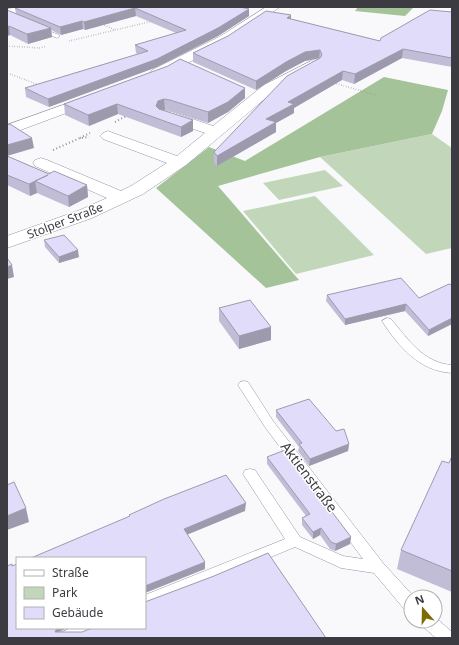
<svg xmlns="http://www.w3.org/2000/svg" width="459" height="645" font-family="'Noto Sans',sans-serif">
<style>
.green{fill:#c2d7b9}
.forest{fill:#a5c399}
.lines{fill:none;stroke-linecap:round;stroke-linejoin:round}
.service-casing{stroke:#9693a4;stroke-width:1}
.minor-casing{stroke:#9693a4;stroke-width:1}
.path-far1{stroke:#939398;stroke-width:1.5;stroke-dasharray:0.5 2;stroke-linecap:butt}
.path{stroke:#939398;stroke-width:2;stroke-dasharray:1 2.5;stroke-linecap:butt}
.service{fill:#fff;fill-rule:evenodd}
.minor{fill:#fff;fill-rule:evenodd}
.wall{fill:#c2bdd6}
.shaded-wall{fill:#9e9aae}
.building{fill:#e1dcf9;stroke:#9e9aae}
.labels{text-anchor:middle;stroke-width:3;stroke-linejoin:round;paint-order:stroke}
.street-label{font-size:12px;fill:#3c3b42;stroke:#fff}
.near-street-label{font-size:14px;fill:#3c3b42;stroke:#fff}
</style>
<rect width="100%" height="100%" fill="#f9f9fc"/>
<path class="green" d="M432,134l20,14v100l-26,6 -106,-97z
M325,170l18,16 -64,14 -16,-17z
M315,196l59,59 -78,19 -53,-63z"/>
<path class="forest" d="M358,7h56l-9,9 -50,-5z
M384,77l64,13 -6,21 -10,23 -112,23 -102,29 81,94 -33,8 -110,-100 53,-41 36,14z"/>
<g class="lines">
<defs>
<path id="service" d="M39,27l20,8 1,1 -3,2 -20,-8 -1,-1z
M387,318l4,1c17,20 32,44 61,46v8c-33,-2 -53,-26 -70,-52z
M244,381l4,1 25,39 110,142 31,34h-3v15l-6,-2 -31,-37 -33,-5 -46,-21 -150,62v-14l140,-56 -42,-65 2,-4 5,-1 5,1 45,67 43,19 20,3 -98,-132 -27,-42 2,-3z
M435,617l17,15v6h-16l-14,-12 -2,-5h15z
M71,628h25l-2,5 -11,5h-25l2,-5z"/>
<path id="minor" d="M20,7h32l-6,3 -39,5v-6z
M266,7h14l-53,36 -65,33h-10l-2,-3 2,-3 67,-33z
M311,61l5,1 1,3 -1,3 -42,23 -88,74 -43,29 -51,24 -85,30v-12l73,-26 27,-12 -72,-32 -2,-3 2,-3 6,-2 6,2 74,31 10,-5 36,-23 -64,-24 -3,-3 3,-3 5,-2 5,2 64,23 28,-23 -43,-15 -2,-3 2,-3 5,-1 5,1 41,14 51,-41z
M91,95l5,1 2,3 -2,3 -89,33v-10z"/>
</defs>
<use href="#service" class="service-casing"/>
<use href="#minor" class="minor-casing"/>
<path class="path-far1" d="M100,23l15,7
M69,41l84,-20
M7,46l33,2 6,-2
M10,74l29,11
M334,83l42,12"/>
<path class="path" d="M115,122l13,-7
M80,138l10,-5
M53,150l27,-12 9,-1"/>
<use href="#service" class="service"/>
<use href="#minor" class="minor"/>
</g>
<path class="wall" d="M240,7l9,9 -31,20 -61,31 -108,40 -23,-10 -1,-9 113,-34 -2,-1 -1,-8 41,-12 -40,-17 -51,14 -2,-1 -22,6 -10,-5 1,7 -24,7 -18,-9 -3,1v-26l9,4 -1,-6z
M452,12v55l-50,-9 -48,26 -12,-4 -48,28v5l-18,10v9l-59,34 -3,-3v-11l105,-93 -14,2 -19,10 -30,19 -63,-28v-9l35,-17 63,-17 89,22z
M245,88v10l-17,14 -20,11 -38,-12 -5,-1h-3l31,21 -12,6 -63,-23 -29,12 -24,-11 -1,-11z
M7,156l42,18 38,11 1,12 -19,10 -32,-14 -7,3 -23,-11z
M44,240l35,17 -20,6 -14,-16z
M452,285v39l-24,12 -23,-25 -60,14 -19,-24 1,-6 92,3z
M219,308l52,32 -32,9 -20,-28z
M276,410l60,21 13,13 -1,7 -39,15 -11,-15 1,-4 -23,-30z
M452,456v136l-55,-23 4,-19 48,-87z
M267,457l84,80 -1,7 -15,7 -5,-2 -10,-14 -7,4 -11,-14v-7l4,-2 -39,-52z"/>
<path class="shaded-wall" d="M135,8l1,8 -51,14 -1,-8z
M249,9v7l-31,20 -61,31 -108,40 -1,-8z
M291,15v8l-4,-5z
M82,21l1,8 -22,6 -1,-8z
M9,26l1,9 -3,1v-9z
M51,28l1,9 -24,7 -1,-10z
M403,49l-1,9 -48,26 1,-10z
M320,50l-1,8 -14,3 -19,10 -30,19v-9l30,-19 19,-10z
M343,71l-1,9 -48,28v5l-18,10v9l-59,34v-10l49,-37 22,-17z
M245,88v10l-17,14 -20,11v-11z
M164,99l1,11 -6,1 -3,-5 2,-5z
M117,104l1,10 -29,12 -1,-11z
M193,120v11l-12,6v-10z
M32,138l2,10 -27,8v-11z
M48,175l-13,6 2,12 -7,3 -1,-12z
M87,185l1,12 -19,10 -1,-11z
M78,250l1,7 -20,6v-6z
M12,265l2,12 -7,2v-12z
M406,304l-1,7 -60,14v-6z
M452,318v6l-24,12 1,-6z
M271,327v13l-32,9v-13z
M349,444l-1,7 -39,15 1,-7z
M246,503l-1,8 -61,25v-7z
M26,508l3,14 -22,8v-14z
M321,528l-1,7 -7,4v-7z
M351,537l-1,7 -15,7 1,-7z
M205,562v7l-60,24v-7z
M57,628h10l-8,4h-4z"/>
<path class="building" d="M24,7h216l9,2 -31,19 -61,31 -109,40 -23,-11 123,-37 -13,-6 51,-15 -51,-22 -51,14 -2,-1 -22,6 -45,-19z
M7,10l44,18 -24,6 -18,-8 -2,1z
M430,10l22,2v46l-49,-9 -48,25 -12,-3 -55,31 6,2 -28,15 10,3 -59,34 -3,-4 73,-76 33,-18 2,-3 -2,-5 -15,2 -19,10 -30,19 -63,-28 35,-17 38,-25 25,4 -4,3 93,23 1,-3z
M180,59l65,29 -17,14 -20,10 -38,-12 -6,-1 -6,2 -2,5 3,3 34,11 -12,7 -64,-23 -29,11 -24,-11 104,-38z
M10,124l22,14 -25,7v-20z
M7,156l42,18 5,-3 33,14 -19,11 -33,-15 13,-6 -19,9 -22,-9z
M64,235l14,15 -19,7 -15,-17z
M7,258l5,7 -5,2z
M401,278l18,20 30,-14 3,1v33l-23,12 -23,-26 -61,15 -18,-24z
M250,300l21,27 -32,9 -20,-28z
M309,399l27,32 8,-2 5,15 -39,15 -11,-15 3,-1 -26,-33z
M285,450l66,87 -15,7 -5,-2 -10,-14 -8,4 -11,-14 8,-4 -43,-57z
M452,456v115l-51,-21 41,-89 7,2z
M226,475l20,28 -62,26 21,33 -60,24v-28h-114l99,-42 -1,-1 35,-16z
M14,482l12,26 -19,8v-31z
M268,553l58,85h-319v-72l5,-2v2l5,-2v64h40l-2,4h27l10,-4h53v-26l69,-26z"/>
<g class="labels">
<g class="street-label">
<text transform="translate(65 221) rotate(-21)" y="4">Stolper Straße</text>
</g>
<g class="near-street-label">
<text transform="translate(309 477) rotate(53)" y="5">Aktienstraße</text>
</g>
</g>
<rect width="459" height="645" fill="none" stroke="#3c3b42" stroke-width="16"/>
<rect x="16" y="557" width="130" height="72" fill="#ffffff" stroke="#b1b1b3"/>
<rect x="24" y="570" width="20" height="6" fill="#ffffff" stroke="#b1b1b3"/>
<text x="52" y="577" font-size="12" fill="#3c3b42">Straße</text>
<rect x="24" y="587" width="20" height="12" fill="#c2d7b9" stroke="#b1b1b3"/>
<text x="52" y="597" font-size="12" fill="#3c3b42">Park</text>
<rect x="24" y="607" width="20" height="12" fill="#e1dcf9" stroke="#b1b1b3"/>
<text x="52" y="617" font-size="12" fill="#3c3b42">Gebäude</text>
<g transform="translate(423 609) rotate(340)"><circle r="19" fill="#ffffff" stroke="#b1b1b3"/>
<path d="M0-3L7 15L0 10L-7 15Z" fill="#7e6b03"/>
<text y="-6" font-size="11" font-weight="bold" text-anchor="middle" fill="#3c3b42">N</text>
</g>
</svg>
